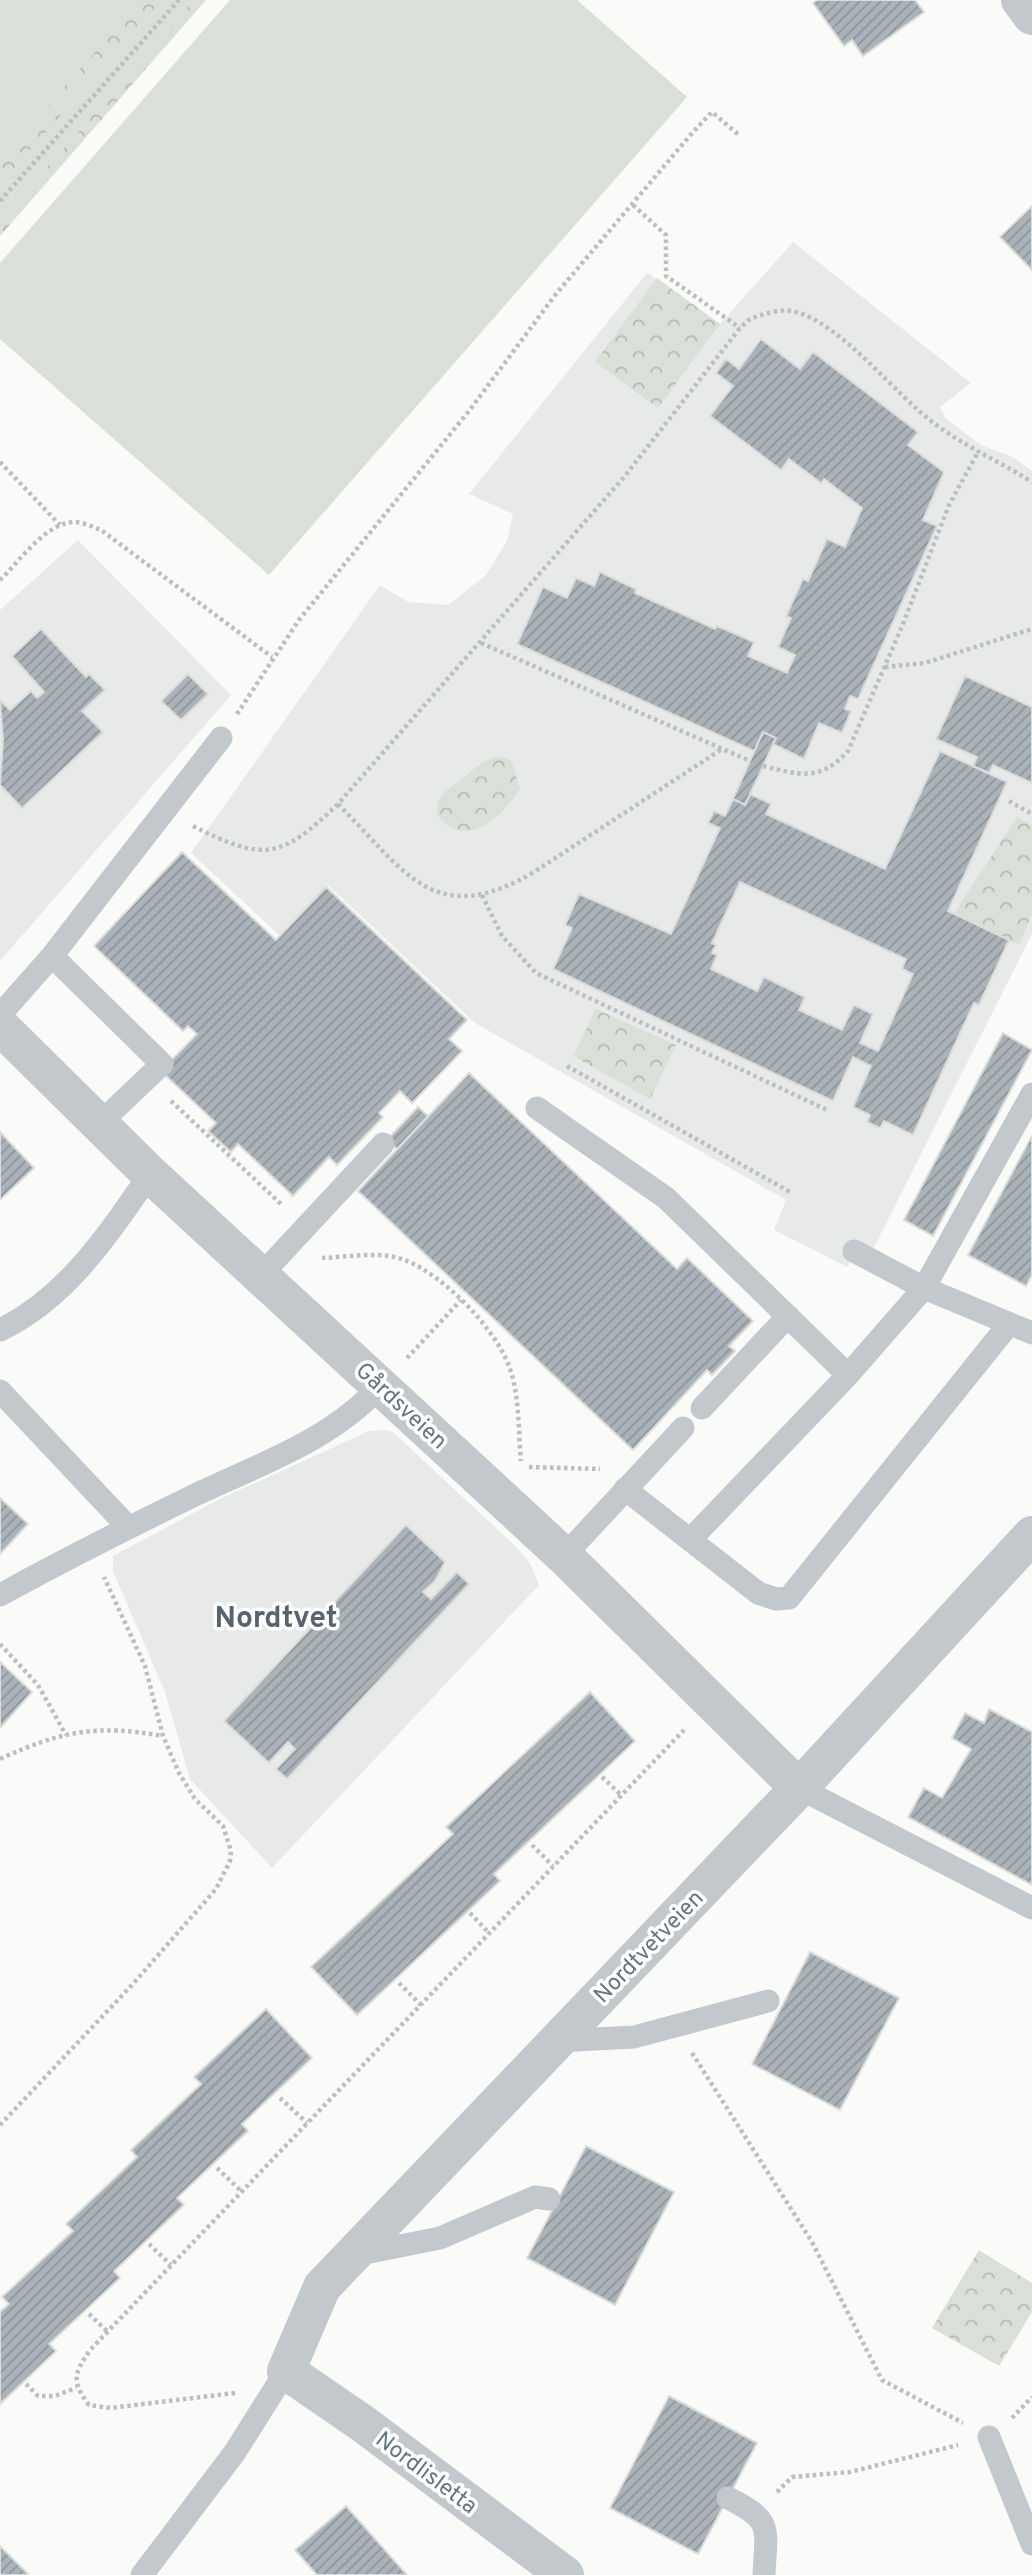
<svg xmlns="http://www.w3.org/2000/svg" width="1032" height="2575" font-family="Overpass,sans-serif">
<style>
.built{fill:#e8e9e9}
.park{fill:url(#park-crowns)}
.pitch{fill:#dadfd7}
.building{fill:url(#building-hatch);stroke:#dcdcda;stroke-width:2;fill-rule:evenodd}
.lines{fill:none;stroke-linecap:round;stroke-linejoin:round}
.path{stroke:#bbbfc2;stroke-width:4.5;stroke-dasharray:3.5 3.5;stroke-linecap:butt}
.service{stroke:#c3c8cc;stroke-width:23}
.minor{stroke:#c3c8cc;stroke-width:38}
.tertiary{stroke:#c3c8cc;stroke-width:38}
.labels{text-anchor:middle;stroke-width:7;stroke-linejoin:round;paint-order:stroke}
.street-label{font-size:23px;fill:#657683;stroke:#fff}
.district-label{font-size:30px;font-weight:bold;fill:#57646e;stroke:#fff}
</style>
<defs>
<pattern id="park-crowns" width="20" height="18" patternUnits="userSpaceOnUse" patternTransform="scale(1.75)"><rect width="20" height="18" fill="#dadfd7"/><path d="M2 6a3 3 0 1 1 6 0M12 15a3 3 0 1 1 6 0" fill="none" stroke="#b4b9b4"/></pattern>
<pattern id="building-hatch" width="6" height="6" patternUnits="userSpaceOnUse" patternTransform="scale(1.75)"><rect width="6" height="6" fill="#aab3b9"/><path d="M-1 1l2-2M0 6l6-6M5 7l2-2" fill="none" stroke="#8e969c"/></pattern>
</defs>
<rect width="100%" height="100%" fill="#fafaf8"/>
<path class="built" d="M793,242l178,141 -31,24 5,11 36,27 32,12 19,14v463l-168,333 -13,-8 -4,8 -73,-37 12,-30 -311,-177 -147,-138 -49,50 -88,-82 189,-268 28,17 40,3 38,-30 21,-34 6,-27 -44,-20 178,-221 73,51z
M78,540l153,155 -231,266v-351z
M384,1430l9,2 121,113 16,18 9,22 -267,283 -82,-89 -25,-87 -52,-121v-15l109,-58 147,-67z"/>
<path class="park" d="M0,0h206l-206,236z
M657,278l63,46 -62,84 -63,-46z
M499,756l12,4 9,28c-10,17 -27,37 -48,42 -19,5 -46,-13 -31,-34 4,-5 12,-10 17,-14 14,-12 24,-21 41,-26z
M1017,817l15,8v89l-13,31 -66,-30z
M596,1009l80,36 -26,54 -77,-43z
M979,2250l53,33v29l-33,54 -67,-38z"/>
<path class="pitch" d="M0,0h141l-141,160z
M162,0h32l-194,221v-37z
M230,0h347l110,97 -418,478 -269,-236v-76z"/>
<path class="building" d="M818,0h97l9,12 -61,44 -11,-16 -8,6 -31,-43z
M1032,206v64l-32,-33z
M761,339l39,30 13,-17 105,80 -10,13 36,27 -21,48 14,6 -79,173 -8,-3 -5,13 6,2 -9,22 -23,-10 -15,36 -31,-15 3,-6 -13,-6 -9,19 -237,-107 26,-57 24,11 9,-20 18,8 6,-14 36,17 -1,4 80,36 2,-3 37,16 -6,14 39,17 8,-18 -17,-8 13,-29 -5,-2 17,-37 5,2 19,-42 18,8 17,-39 -38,-29 -3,4 -32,-24 -8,11 -71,-54 23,-30 -17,-13 10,-14 13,10z
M41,629l45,48 3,-3 16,16 -23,21 21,21 -81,76 -22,-23 3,-45 -3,-40 10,10 21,-19 6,7 7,-6 -32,-36z
M188,674l20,20 -27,26 -20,-19z
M965,676l67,31v76l-39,-18 -4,8 -16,-7 4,-9 -41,-18z
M763,732l13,6 -31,67 -12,-6z
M940,751l67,31 -59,129 61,29 -30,65 -5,-2 -61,132 -29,-14 -4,7 -13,-6 3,-7 -17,-8 18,-41 -18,-9 -20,44 -280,-132 19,-41 -7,-3 14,-31 92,40 49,-106 -12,-5 6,-12 11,5 8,-17 12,6 5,-11 21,10 -5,10 119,55zM740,882l166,77 -4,10 11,5 -35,77 -18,-8 13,-29 -19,-9 -12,25 -43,-20 6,-13 -41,-20 -7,14 -46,-22 6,-14 -5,-2 4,-8 -4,-2z
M182,852l94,88 50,-53 141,133 -18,19 13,12 -50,52 -12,-12 -21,22 4,4 -46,48 -8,-8 -36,39 -55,-52 -7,8 -23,-21 8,-8 -55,-52 36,-37 -9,-8 -5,5 -89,-85z
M1003,1033l29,17 -99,186 -29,-16z
M469,1073l208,196 10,-11 66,63 -24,25 6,5 -23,24 -5,-5 -74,80 -275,-259z
M418,1107l10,9 -31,33 -10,-9z
M0,1132l34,36 -34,32z
M1032,1136v139l-6,11 -58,-31z
M0,1498l28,26 -28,30z
M406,1525l39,37 -10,19 -12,11 8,7 26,-27 12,12 -182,195 -11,-10 19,-20 -7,-7 -19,21 -45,-42z
M0,1662l32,30 -32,36z
M590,1692l45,49 -141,133 6,7 -143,134 -46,-48 142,-133 -7,-7z
M989,1709l43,23v153l-124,-68 16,-29 18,10 23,-39 6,-10 -19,-11 13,-25 19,10z
M810,1952l89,46 -59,112 -88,-46z
M266,2009l46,49 -70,66 6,7 -71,67 7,7 -70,66 6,7 -71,66 7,7 -56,53v-92l9,-8 -7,-7 71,-66 -7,-7 71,-67 -6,-7 70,-66 -7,-7z
M586,2146l88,46 -59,113 -88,-47z
M669,2396l88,47 -59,111 -88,-46z
M346,2506l61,69h-90l-22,-25z
M0,2546l29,29h-29z"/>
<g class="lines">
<path class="path" d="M0,201l179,-201
M633,205l33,30v41l74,52
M0,462l60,63
M0,580c19,-18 45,-57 74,-58 9,0 19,5 27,8l171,127
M481,643l269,118
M885,667l40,-4 107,-34
M237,714l62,-94 170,-209 87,-117 137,-162 19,-20 28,24
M763,766c37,9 57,16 85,-15l55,-127 46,-119 28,-51
M1009,801l23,13
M338,804c67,67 96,127 196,68l188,-123
M193,826c71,36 88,33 145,-22l287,-328 115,-148 10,-9c13,-5 28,-10 42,-8 48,10 103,84 143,113 31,23 65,38 97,58
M482,895l20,41 34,37 291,137
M567,1066l223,126
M171,1101l111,104
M322,1258c26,-1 60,-8 85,3 38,16 87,66 102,105 11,29 9,65 12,95
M407,1358l54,-58
M529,1467l71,2
M0,1644l38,41 28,50
M0,1759c61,-28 97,-35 163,-23
M602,1777l19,18
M532,1845l21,21
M470,1913l19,20
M399,1983l22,22
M692,2053l120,189 70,138 81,43
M280,2098l27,25
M0,2125l132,-140 84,-96 14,-28 1,-10 -8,-25 -28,-27 -16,-26 -16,-37 -18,-70 -41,-89
M217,2168l25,24
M149,2244l22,21
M89,2314l19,18
M26,2384l12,12h17l21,-8
M235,2393l-125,15 -21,-3c-18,-24 -15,-31 1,-55l594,-620
M1012,2418l20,-21
M777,2492l15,-15 58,-5 108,-27"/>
<path class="service" d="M52,956l110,108 -63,60
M0,1015l52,-59 169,-218
M537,1108l129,90 182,177 76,-87 108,-194
M854,1251l70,37 108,45
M261,1275l122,-131
M0,1330c67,-32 109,-97 150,-156
M0,1391l128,136
M702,1408l86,-92
M625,1489l133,104 18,6 13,-1 220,-274
M690,1540l158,-165
M564,1556l119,-128
M0,1595c64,-35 129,-68 195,-100 65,-31 137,-55 186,-110
M799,1788l233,120
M557,2041l77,-4 134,-36
M355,2255l85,-17 95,-41 14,2
M989,2437l43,107
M728,2498c46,23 38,29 36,77
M142,2575l93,-123 51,-81"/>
<path class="minor" d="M0,1026l150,148 414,382 235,232
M565,2575l-203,-152 -76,-52 36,-84 477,-499 233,-253"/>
<path class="tertiary" d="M1020,0l12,16"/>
</g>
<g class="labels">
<g class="street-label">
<text transform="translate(402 1405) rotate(43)" y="8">Gårdsveien</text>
<text transform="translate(648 1946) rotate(-46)" y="8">Nordtvetveien</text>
<text transform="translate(427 2472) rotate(37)" y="8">Nordlisletta</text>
</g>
<g class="district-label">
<text x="276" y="1627">Nordtvet</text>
</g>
</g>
</svg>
